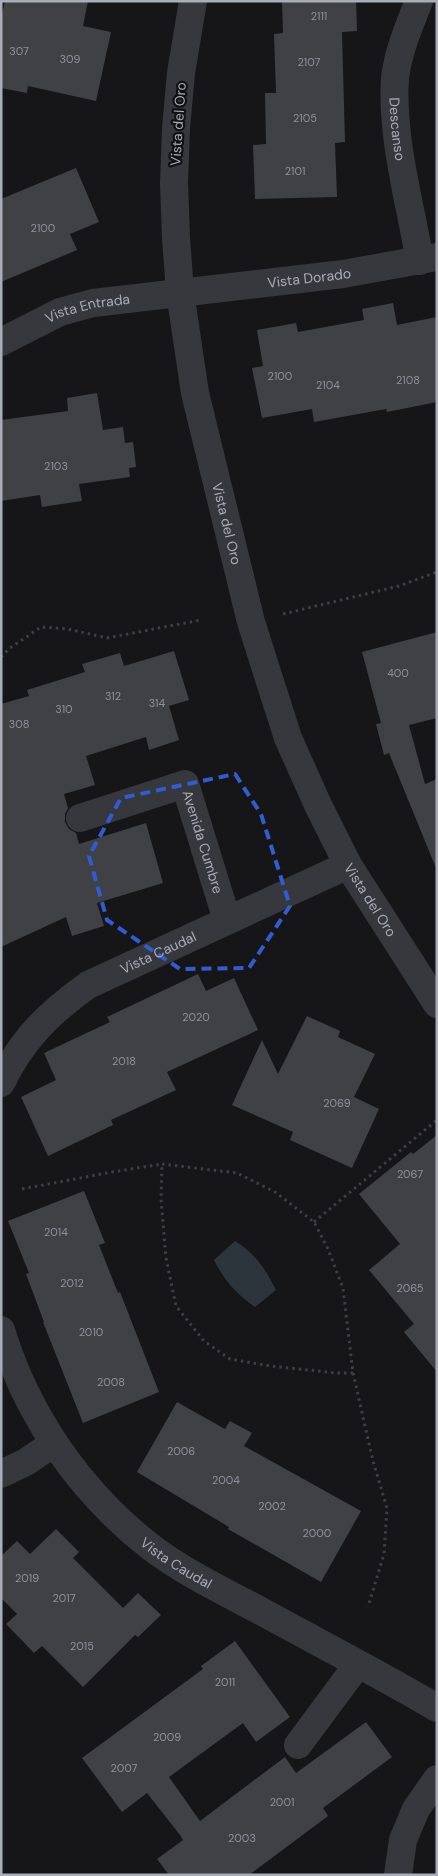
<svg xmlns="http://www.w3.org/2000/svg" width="438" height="1876" font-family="'DM Sans',sans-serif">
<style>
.water{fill:#2c353c}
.building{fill:#404145}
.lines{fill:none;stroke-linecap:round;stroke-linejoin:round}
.path{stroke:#3d3f44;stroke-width:3;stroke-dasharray:2.5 4;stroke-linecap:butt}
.minor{stroke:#37383d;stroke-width:28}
.marked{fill:none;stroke:#325cd3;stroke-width:4;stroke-dasharray:10 6;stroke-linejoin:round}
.labels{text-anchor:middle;stroke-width:4.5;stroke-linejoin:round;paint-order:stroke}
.number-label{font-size:11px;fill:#8e929b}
.street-label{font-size:14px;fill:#a8adb8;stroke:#111113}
</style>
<rect width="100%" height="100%" fill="#161618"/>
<path class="water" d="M235,1241c20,12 31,29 41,49l-21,17c-19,-13 -31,-27 -41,-47z"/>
<path class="building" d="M5,1h83l-5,25 28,6 -15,69 -68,-15 -1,7 -26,-5v-69z
M282,1h74l1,30 -15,1 3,110 -10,1 2,54 -82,2 -2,-54 13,-1 -1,-51h11l-2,-59 9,-1z
M76,168l23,54 -29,12 7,16 -76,32v-83z
M393,303l4,22 40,-8v85l-50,10 -1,-3 -72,13 -2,-13 -50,9 -10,-50 11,-2 -6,-36 39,-7 2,9 66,-12 -2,-11z
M97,393l6,37 20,-3 2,16 8,-1 3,25 -7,1 1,9 -51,7 3,17 -40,6 -2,-12 -39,6v-81l67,-9 -1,-13z
M437,632v86l-28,7 16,59 12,-5 -1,89 -47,-115 -5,2 -8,-31 5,-1 -19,-71z
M174,651l15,49 -20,6 10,34 -30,10 -3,-13 -60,19 9,29 -31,9 4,14 -3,6v8l4,7 7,4 3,11 67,-21 17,60 -66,20 7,23 -32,10 -6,-19 -65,30v-243l28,-8 -2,-6 58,-18 -3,-8 38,-11 4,13z
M198,974l8,17 28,-13 24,52 -91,42 9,18 -65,30 2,5 -65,31 -27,-59 35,-17 -12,-27 66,-31 -3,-5z
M307,1016l33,15 -2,6 37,17 -21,43 25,12 -27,59 -62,-28 3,-8 -61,-27 30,-65 16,34z
M437,1135v237l-33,-40 10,-8 -45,-54 31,-26 -41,-50 52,-42 2,2z
M84,1191l21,52 -6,2 19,48 2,-1 39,100 -76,31 -40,-101h1l-18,-48 3,-1 -21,-52z
M177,1402l48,27 5,-8 22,12 -8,13 117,65 -40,71 -93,-53 1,-2 -92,-55z
M56,1529l23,23 -6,6 50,50 15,-15 23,22 -23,22 -3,-2 -52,52 -41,-41 -8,7 -28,-29 11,-10 -16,-16v-42l16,-15 13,13z
M235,1641l55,76 -34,25 -13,-19 -74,54 31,44 85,-64 11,16 70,-51 26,35 -69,51 5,8 -79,59h-80l-12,-16 26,-19 -3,-5 -33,-42 -25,19 -40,-54 121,-89 -2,-3z"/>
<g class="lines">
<path class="path" d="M283,614l116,-28 38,-14
M1,657l9,-9 31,-21 27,2 39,9 94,-18
M162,1164l75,9 38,19 39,30 14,27 15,39 10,85h-16l-67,-7 -40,-7 -26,-18 -28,-35 -10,-48 -5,-59z
M22,1189l90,-17 50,-8
M314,1222l123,-102
M353,1373l20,88 14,47 -3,46 -16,53"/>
<g class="minor">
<path id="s1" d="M193,1l-12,72 -5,55 -2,55 2,55 4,54 15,101 56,229 37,116 30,67 30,60 89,139"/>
<path id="s2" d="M419,1c-10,25 -21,51 -24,77 -4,59 15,125 25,183"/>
<path id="s3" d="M1,342l59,-30 33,-9 250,-29 94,-17"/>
<path id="s4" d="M80,818l105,-34 42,136"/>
<path id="s5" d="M1,1083c21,-44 48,-70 87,-98l260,-120"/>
<path id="s6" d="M1,1330c26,86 80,163 151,218 32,24 69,42 105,61 60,33 121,64 180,99"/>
<path d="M1,1474l25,-12 28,-19"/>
<path d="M298,1745l60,-81"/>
<path d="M398,1875l5,-35 13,-31 21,-30"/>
</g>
</g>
<path class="marked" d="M235,774l26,40 29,92 -41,62 -69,1 -73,-49 -18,-64 32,-58z"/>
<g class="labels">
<g class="number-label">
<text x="319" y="20">2111</text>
<text x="19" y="55">307</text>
<text x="70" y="63">309</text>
<text x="309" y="66">2107</text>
<text x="305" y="122">2105</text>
<text x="295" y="175">2101</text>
<text x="43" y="232">2100</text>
<text x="280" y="380">2100</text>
<text x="408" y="384">2108</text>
<text x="328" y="389">2104</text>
<text x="56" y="470">2103</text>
<text x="398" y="677">400</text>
<text x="113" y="700">312</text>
<text x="157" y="707">314</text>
<text x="64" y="713">310</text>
<text x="19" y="728">308</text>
<text x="196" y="1021">2020</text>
<text x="124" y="1065">2018</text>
<text x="337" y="1107">2069</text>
<text x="410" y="1178">2067</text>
<text x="56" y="1236">2014</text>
<text x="72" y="1287">2012</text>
<text x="410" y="1292">2065</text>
<text x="91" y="1336">2010</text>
<text x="111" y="1386">2008</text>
<text x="181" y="1455">2006</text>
<text x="226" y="1484">2004</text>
<text x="272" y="1510">2002</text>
<text x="317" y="1537">2000</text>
<text x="27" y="1582">2019</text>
<text x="64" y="1602">2017</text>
<text x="82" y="1650">2015</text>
<text x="225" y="1686">2011</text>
<text x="167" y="1741">2009</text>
<text x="124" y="1772">2007</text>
<text x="282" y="1806">2001</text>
<text x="242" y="1842">2003</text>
</g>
<g class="street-label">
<text transform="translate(178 124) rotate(-86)" y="5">Vista del Oro</text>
<text dy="5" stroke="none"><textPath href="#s2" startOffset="132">Descanso</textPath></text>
<text dy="5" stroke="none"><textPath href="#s3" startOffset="318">Vista Dorado</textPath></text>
<text dy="5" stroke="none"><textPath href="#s3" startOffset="94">Vista Entrada</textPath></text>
<text dy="5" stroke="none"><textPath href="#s1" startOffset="529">Vista del Oro</textPath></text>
<text dy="5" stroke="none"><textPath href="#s4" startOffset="171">Avenida Cumbre</textPath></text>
<text dy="5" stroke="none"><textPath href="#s1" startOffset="934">Vista del Oro</textPath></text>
<text dy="5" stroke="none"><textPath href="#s5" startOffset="210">Vista Caudal</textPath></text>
<text dy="5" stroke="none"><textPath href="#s6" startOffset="298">Vista Caudal</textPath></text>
</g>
</g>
<rect width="438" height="1876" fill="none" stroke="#a8adb8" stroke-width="5"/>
</svg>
